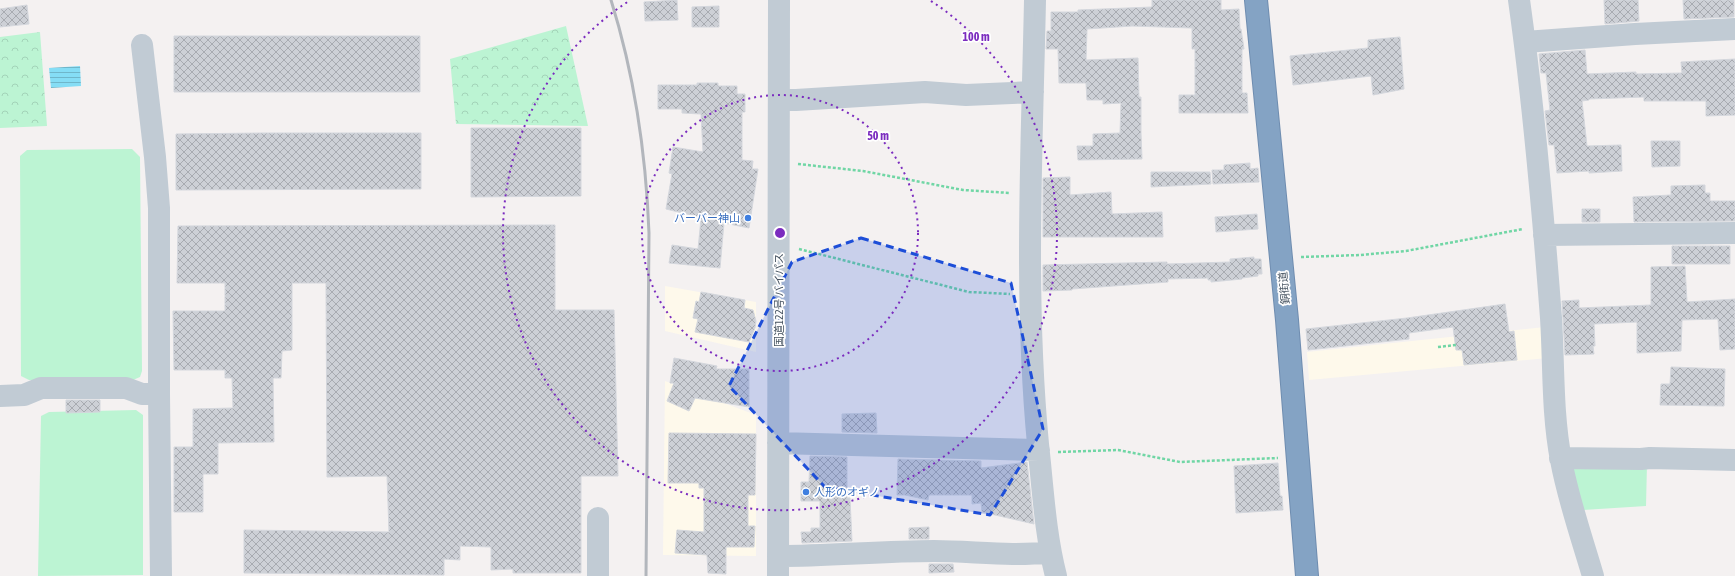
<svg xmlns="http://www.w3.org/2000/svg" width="1735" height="576" font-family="'Asap Condensed','Noto Sans JP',sans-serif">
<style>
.commercial{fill:#fef9eb}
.grass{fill:#bcf4d3}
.forest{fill:url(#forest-crowns)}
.water{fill:url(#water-rules)}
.building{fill:url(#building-cross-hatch);stroke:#d4d7dd}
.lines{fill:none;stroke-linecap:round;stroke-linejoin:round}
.highway-casing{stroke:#6f8db0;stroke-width:24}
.path{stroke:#70d6a5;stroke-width:2.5;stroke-dasharray:3 2;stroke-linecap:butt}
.minor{stroke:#c1cbd4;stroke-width:22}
.highway{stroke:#84a3c4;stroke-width:22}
.rail{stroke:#b2b6bc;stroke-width:3}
.marked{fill:#1d4ed8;fill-opacity:0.2;stroke:#1d4ed8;stroke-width:3;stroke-dasharray:8 5;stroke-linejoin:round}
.ring{fill:none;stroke:#7b2cbf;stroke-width:2;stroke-dasharray:2 4}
.shop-dot{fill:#3f7fe0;stroke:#fff;stroke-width:1.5}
.labels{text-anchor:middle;stroke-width:3.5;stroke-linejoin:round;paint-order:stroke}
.shop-label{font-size:11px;fill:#366cbe;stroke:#fff;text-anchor:end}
.street-label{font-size:11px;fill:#475461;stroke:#fff}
.centre{fill:#7b2cbf;stroke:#fff;stroke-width:2}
.ring-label{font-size:12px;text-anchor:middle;font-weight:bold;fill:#7b2cbf;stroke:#fff;stroke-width:3.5;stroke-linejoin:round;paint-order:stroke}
</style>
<defs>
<pattern id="forest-crowns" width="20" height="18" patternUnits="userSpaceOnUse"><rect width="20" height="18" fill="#bcf4d3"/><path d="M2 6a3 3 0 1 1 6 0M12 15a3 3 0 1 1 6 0" fill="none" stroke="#a3d3b8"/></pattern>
<pattern id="water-rules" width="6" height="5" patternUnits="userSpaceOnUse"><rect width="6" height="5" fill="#85ddf5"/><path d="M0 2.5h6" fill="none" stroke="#6fb6ca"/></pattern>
<pattern id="building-cross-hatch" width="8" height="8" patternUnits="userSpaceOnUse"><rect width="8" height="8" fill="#cdd0d6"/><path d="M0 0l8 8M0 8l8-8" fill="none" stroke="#a8abb1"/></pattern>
</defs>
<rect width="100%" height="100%" fill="#f4f1f1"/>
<path class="commercial" d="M665,286l91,16v50l-91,-21z
M1545,327l3,31 -239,22 -2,-28z
M665,381l91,34v141l-93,-1z"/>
<path class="grass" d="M132,149l8,8 2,214 -2,6 -7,3h-104l-8,-4 -1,-220 7,-6z
M136,410l7,5v160l-105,1 3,-160 8,-4z
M1573,463l74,1 -1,42 -63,4 -10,-39z"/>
<path class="forest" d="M566,26l22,100 -132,-2 -6,-65z
M40,32l7,94 -47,2v-91z"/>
<path class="water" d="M80,66l1,20 -30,2 -2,-20z"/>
<path class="building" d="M677,0l1,20 -33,1 -1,-19z
M1152,0h69v10l18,-1 1,20h1l3,20h-2v44h5l1,20h-69v-18h16v-46h-3v-21l-60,-2 -45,3 -1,31 52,-2 1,39h2v36l1,26 -64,1 -1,-14h16v-12l27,-1 1,-30 -18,1v-4h-16l-1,-17h-27l-1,-34h-12l1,-18h4v-19h27v-2l74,-3z
M1604,0h34l1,21 -34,3z
M1683,0h51v17l-50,2z
M27,5l2,19 -29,3v-18z
M719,6v21h-27v-20z
M174,36h246v56h-246z
M1400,37l4,52 -31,6 -2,-19 -78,9 -3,-29 78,-8v-8z
M1585,50l2,24 49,-2v2l46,-1 -1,-11 54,-3v56l-29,1v-15h-62v-4l-55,2v1l-7,1 5,45 34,-1 1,26 -33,2v-2l-32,2 -3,-28h-5l-4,-34 5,-1 -4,-37h-5l-2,-19z
M697,83h21v3h19v8h8v18h-3v48l11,1 -1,8h6l-9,59 -25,-5 -4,45 -51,-5 3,-18 26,4 3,-30h-2v-2l-33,-8 6,-35 -3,-1 4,-26 30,5 -2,-38 -19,-1v-4h-24v-24h39z
M471,128h110v68l-110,1z
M263,133h158v56l-245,1v-56z
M1651,141h29v25l-28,1z
M1250,163v6l8,-1 1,14 -46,2 -1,-14h12v-5z
M1151,172h59l1,12 -60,3z
M1070,177v18l41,-3 1,22 50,-2 1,25h-120v-59z
M1705,185v8h5v8h25v20l-101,1 -1,-25 38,-2v-9z
M1582,209h18v13h-18z
M1257,214l1,15 -42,3 -1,-15z
M555,225v85h59l4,166h-37v97h-68v-4l-22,1v-23l-31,-1v14l-16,-1v16l-200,-2v-43l145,2 -2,-56 -60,1 -1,-194h-34v67l-10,1 -1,27h-8l1,64 -56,1v31h-15v38h-29v-65h19v-38l40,-1 -1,-30h-7v-8h-51l-1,-59h52v-28h-48l1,-57z
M1672,246h58v18h-58z
M1254,257v2h7l1,15h-4v2l-16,2v1l-31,3v-2h-3v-2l-40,1v3l-96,7v1l-29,1v-26l124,-3v2l63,-2v-3z
M1685,266l2,36 48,-3v50l-15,1 -2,-31 -36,1 -1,31 -44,2v-31l-43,2 1,22h-2l1,8 -29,1 -3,-54 17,-1v8l72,-3v-38z
M701,292l44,8 -1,8 9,2 3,11 -1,7 -6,14 -54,-10 3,-13 -5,-1 3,-17 3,1z
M1505,304l4,28 5,-1 3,29 -53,5 -2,-15h-6l-3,-23 -44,6v6l-101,11 -2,-21 101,-11z
M674,358l43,8 -1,3h33v38l-54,-9 -6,13 -22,-10 7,-18h-4z
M1671,367l54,2 -1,37 -64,-1 1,-21h9z
M66,400h34v12l-34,1z
M876,413l1,20 -35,-1v-18z
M669,433l87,1 -1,61h-7v31h7l-1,21h-28v27l-18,-1 -1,-18 -32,-2 2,-23 27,2v-44h-5v-5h-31z
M810,456l37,1v41h3l2,43 -50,2 -1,-11h10v-4h9v-27h-19v-19h8z
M898,459l83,2v7l46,-6 7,62 -52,-12 -1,-9 -9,1v-9h-43l-1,5 -23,-5h-8z
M1278,463l2,33h2l1,14 -47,3 -2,-47z
M929,527v12h-20v-11z
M929,564h24l1,8 -25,1z"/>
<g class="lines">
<defs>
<path id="highway" d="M1256,0l31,320 20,256"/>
</defs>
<use href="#highway" class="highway-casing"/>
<path class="path" d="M798,164l65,7 100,19 47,3
M799,249l170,43 41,2
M1301,257l59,-2 46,-4 117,-22
M1438,347l18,-2
M1058,452l60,-2 62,12 98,-4"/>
<path class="minor" d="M1035,0c-3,148 -11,297 3,444 5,45 7,89 18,132
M1519,0c15,106 24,212 32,318 3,47 1,95 10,142 7,39 21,78 32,116
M1525,42l110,-8 100,-5
M142,45l13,112 4,51v186l2,182
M779,100h17l129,-8 41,3 67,-3
M1544,235l191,-2
M0,396l24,-1 17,-7h85l16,6h17
M778,443l261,7
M1560,458l81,1 9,-1 85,2
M598,518v58
M778,556c52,0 104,-5 156,-5 39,0 77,6 116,1
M778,576l1,-576"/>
<use href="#highway" class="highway"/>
<path class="rail" d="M611,0c24,77 35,153 38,233l-3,343"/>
</g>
<path class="marked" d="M861,238l150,45 32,146 -53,86 -165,-28 -96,-101 63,-124z"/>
<g class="ring">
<circle cx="780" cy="233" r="138"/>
<path d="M931 1A277 277 0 1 1 629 1"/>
</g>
<g class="shop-dot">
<circle cx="748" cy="218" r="4"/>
<circle cx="806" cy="492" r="4"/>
</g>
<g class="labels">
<g class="shop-label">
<text x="740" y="222">バーバー神山</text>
<text x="814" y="496" text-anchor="start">人形のオギノ</text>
</g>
<g class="street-label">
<text transform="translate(1284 288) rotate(-95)" y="4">銅街道</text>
<text transform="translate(779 300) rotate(-90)" y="4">国道122号 バイパス</text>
</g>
</g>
<circle cx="780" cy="233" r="6" class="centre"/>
<g class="ring-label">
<text x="976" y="41">100 m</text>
<text x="878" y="140">50 m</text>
</g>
</svg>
